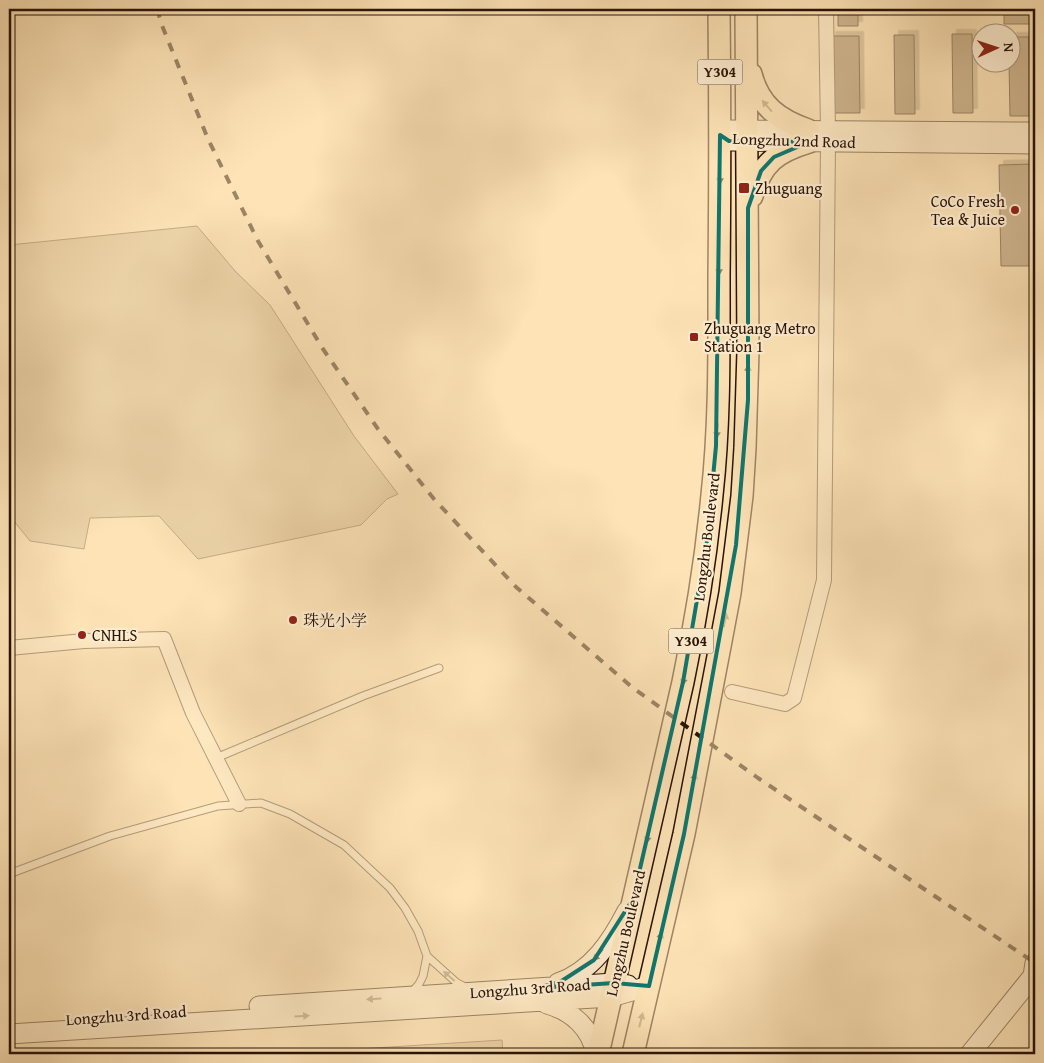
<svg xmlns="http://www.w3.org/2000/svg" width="1044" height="1063" font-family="'Gentium Book Plus','Noto Serif SC',serif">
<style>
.green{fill:#d9c098;stroke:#816a4e}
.building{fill:#977f61;stroke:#291305;filter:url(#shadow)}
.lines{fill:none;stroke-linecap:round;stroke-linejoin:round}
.lane-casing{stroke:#5e4731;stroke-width:9}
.street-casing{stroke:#5e4731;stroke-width:16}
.secondary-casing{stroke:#291305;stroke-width:21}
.primary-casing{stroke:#291305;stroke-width:24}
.lane{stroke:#feedd0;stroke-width:7}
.street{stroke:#feedd0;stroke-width:14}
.secondary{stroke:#feedd0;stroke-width:19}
.primary{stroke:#fde3b6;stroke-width:21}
.rail{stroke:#291305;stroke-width:4;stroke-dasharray:9 9;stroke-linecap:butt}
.oneway{fill:#9e8566}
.oneway2{fill:#9e8b75}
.marked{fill:none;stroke:#0f766e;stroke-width:4;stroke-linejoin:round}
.poi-dot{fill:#8f2418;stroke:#feedd0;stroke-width:2}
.labels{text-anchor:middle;stroke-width:4.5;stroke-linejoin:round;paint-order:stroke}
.shield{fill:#feedd0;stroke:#695442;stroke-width:1}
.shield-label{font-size:15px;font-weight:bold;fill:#291305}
.street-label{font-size:16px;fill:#291305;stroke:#feedd0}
.poi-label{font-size:16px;fill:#291305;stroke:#feedd0;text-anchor:start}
</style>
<defs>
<filter id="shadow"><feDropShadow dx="4.5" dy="-4.5" stdDeviation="0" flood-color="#0004"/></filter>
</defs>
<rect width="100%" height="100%" fill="#fde3b6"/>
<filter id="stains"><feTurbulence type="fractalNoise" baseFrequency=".004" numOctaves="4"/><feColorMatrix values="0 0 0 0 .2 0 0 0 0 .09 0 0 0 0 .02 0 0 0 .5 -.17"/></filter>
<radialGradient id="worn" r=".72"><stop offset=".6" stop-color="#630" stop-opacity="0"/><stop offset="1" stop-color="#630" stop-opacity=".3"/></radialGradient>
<path class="green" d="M197,226l38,45 35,34 84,131 44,58 -11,5 -26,26 -163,34 -39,-43 -69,2 -6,31 -54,-8 -21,-26v-25l6,-62 -6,-1v-182z
M502,1040l1,14h-161v-4z
M337,1050l1,4h-74z"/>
<path class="building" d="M838,9h20v17h-20z
M1004,9h28v15h-28z
M952,34h20l1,79h-20z
M894,35h20l1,79h-20z
M831,36h28l1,77h-28z
M1012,37h17l1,79h-20l-1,-54h3z
M1034,164l1,102h-34l-2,-101z"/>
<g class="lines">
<defs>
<path id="lane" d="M216,758l147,-62 76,-28
M9,874l101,-38 108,-30 43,-3 29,11 54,31 46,43 15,20 13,23 9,25 -4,20 -4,8 -7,8
M427,956l30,27 8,4"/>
<path id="street" d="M826,9l2,122
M9,648l75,-7 80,-2 29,74 46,91
M732,692l53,12 9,-6 30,-118 4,-438"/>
<path id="secondary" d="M1035,132l-306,-2 -9,5 9,6 306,3
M558,983c34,-12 53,-41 69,-72
M547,1004c25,7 44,24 49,50
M259,1006l324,-21 31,-2 14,2
M9,1034l602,-37 38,-11
M970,1054l63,-78 2,-13"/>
<path id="primary" d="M751,74c8,32 28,46 57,56
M752,196c10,-33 24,-44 57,-54
M598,1054l85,-372c13,-62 23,-124 29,-187 8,-72 7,-145 7,-218 1,-90 1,-179 0,-268
M633,1054l51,-220 37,-193 9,-48 12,-97 3,-48 3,-97 -2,-342"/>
</defs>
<use href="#lane" class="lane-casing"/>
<use href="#street" class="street-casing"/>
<use href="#secondary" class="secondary-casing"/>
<use href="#primary" class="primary-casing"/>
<use href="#lane" class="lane"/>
<use href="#street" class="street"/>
<use href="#secondary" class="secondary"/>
<use href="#primary" class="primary"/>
<path class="rail" d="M157,9l6,19 45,111 50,102 65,108 55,80 56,70 82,88 117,101 125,90 277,185"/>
</g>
<defs><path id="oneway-solid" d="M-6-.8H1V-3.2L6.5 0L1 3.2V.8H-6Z" transform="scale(1.25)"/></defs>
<g class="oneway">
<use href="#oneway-solid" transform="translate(767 106) rotate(-131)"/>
<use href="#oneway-solid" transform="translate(720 177) rotate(90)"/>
<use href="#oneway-solid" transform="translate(719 268) rotate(90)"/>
<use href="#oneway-solid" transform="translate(748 372) rotate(-89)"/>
<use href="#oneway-solid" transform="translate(717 431) rotate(93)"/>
<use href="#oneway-solid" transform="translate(725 620) rotate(-80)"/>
<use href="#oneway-solid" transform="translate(684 678) rotate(102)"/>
<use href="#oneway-solid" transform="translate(694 780) rotate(-79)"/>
<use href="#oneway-solid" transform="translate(648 836) rotate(103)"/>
<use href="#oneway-solid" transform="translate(660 939) rotate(-77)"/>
<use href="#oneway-solid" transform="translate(641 1020) rotate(-76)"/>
</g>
<g class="oneway2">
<use href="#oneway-solid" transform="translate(598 955) rotate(130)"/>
<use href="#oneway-solid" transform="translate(449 976) rotate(-139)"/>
<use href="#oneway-solid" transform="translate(374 999) rotate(176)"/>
<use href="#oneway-solid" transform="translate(302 1016) rotate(-4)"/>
</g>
<path d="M0 0H1044V1063H0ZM720,135l9,6 80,1 -35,15 -13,14 -13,37v192l-12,145 -52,289 -35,152 -35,-3 -77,5 23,-6 34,-22 39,-61 50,-217 24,-141 9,-95z" fill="#fde3b6" fill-opacity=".55" fill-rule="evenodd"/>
<path class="marked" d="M720,135l9,6 80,1 -35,15 -13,14 -13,37v192l-12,145 -52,289 -35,152 -35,-3 -77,5 23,-6 34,-22 39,-61 50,-217 24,-141 9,-95z"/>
<g class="poi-dot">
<rect x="738" y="182" width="12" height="12" rx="2.5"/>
<circle cx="1015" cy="210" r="5"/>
<rect x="689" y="332" width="10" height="10" rx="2.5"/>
<circle cx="293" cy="620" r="5"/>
<circle cx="82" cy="635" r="5"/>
</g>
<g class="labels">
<g class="shield">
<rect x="697.5" y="59.5" width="45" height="25" rx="4"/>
<rect x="668.5" y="628.5" width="45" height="25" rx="4"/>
</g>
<g class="shield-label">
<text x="720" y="77">Y304</text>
<text x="691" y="646">Y304</text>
</g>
<g class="street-label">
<text transform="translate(794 140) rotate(2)" y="6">Longzhu 2nd Road</text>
<text transform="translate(706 537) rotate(-83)" y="6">Longzhu Boulevard</text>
<text transform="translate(625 933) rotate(-77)" y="6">Longzhu Boulevard</text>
<text transform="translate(530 988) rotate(-4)" y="6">Longzhu 3rd Road</text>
<text transform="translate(126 1015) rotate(-4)" y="6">Longzhu 3rd Road</text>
</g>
<g class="poi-label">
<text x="755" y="194">Zhuguang</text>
<text x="1005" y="207" text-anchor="end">CoCo Fresh<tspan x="1005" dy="18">Tea &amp; Juice</tspan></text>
<text x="704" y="334">Zhuguang Metro<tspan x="704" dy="18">Station 1</tspan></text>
<text x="303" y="626">珠光小学</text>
<text x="92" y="641">CNHLS</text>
</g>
</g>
<rect width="1044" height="1063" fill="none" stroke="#fde3b6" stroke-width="30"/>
<rect x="10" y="10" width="1024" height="1043" fill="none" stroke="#291305" stroke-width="2.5"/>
<rect x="15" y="15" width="1014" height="1033" fill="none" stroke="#291305"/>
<g transform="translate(996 48) rotate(87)"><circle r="24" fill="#feedd0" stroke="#a9967f"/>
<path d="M0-4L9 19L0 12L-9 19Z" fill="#8f2418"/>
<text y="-8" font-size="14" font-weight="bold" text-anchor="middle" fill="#291305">N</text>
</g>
<rect width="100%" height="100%" filter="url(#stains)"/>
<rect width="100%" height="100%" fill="url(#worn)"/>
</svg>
